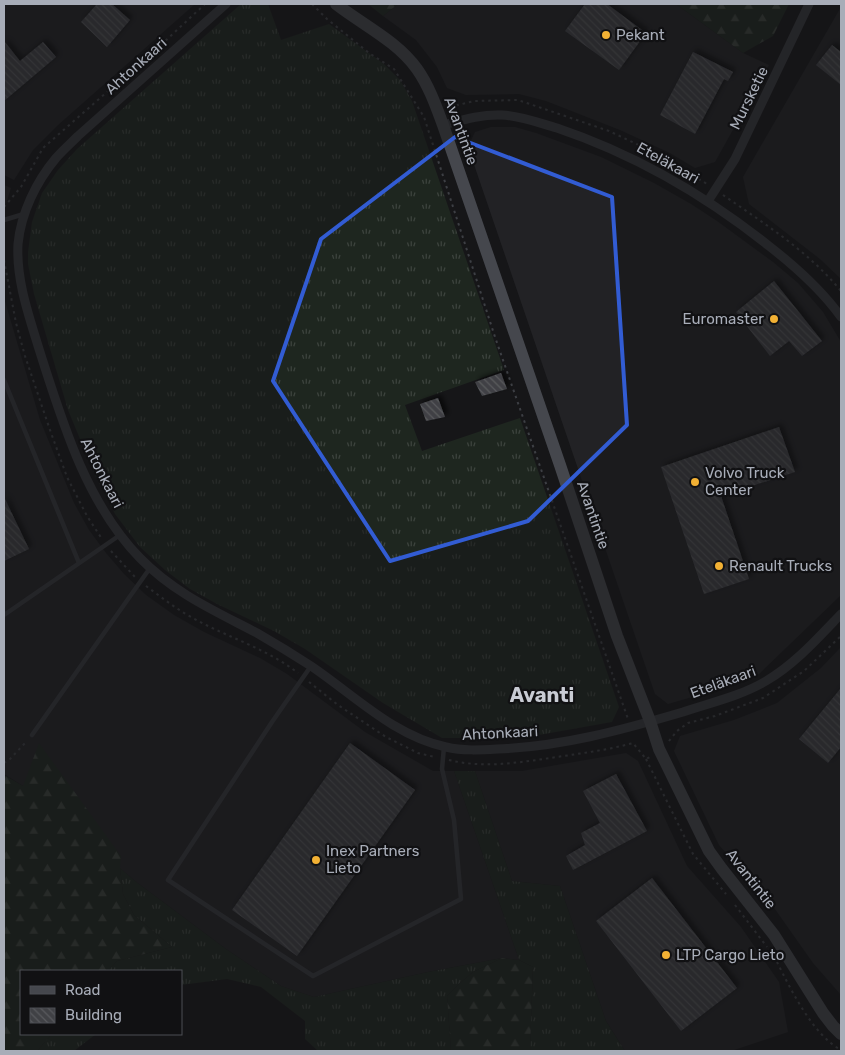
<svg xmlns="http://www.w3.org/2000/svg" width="845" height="1055" font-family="Rubik,sans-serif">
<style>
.built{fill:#222225}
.grass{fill:url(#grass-tufts)}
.forest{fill:url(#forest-firs)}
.building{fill:url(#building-back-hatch);filter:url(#shadow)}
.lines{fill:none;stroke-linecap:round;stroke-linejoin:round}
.path{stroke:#3d3f44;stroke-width:2;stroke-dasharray:2.5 4;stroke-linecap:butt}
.lane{stroke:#37383d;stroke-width:4.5}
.street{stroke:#37383d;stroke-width:9}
.secondary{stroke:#45474d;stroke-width:12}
.marked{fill:none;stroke:#325cd3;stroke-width:4;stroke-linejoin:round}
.poi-dot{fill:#f2b134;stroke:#111113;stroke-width:2}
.labels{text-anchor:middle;stroke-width:4.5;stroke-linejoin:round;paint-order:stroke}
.poi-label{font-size:15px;fill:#a8adb8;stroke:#111113;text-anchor:start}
.street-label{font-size:15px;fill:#a8adb8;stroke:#111113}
.district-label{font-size:20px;font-weight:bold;fill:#c9ccd4;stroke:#111113}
</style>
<defs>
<pattern id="grass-tufts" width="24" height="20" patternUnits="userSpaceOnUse" patternTransform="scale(1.25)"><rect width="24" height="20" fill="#1e261f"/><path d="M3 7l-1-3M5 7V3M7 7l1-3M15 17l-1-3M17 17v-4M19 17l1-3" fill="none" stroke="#3c433d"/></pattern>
<pattern id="forest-firs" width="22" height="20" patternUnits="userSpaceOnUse" patternTransform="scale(1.25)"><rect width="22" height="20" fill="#1e261f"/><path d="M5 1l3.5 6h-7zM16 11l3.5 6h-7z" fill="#3c433d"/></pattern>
<pattern id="building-back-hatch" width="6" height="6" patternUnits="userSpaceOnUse" patternTransform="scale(1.25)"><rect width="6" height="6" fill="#404145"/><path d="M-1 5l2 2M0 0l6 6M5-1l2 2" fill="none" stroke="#595a5e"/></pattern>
<filter id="shadow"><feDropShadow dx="3.5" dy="-3.5" stdDeviation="2.5" flood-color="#0009"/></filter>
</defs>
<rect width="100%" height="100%" fill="#161618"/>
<path class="built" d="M4,4h191l-137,121 -25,25 -19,30 -10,-5z
M398,4h278l67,49 26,12 -54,97 -20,6 -25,-15 -50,-23 -74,-29 -27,-7 -53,1 -19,-7 -10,-21 -21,-27 -33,-24z
M841,7v272l-21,-20 -71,-55 -6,-27z
M491,127h24l21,6 65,24 53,26 37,21 26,17 56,41 25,21 25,29 18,30v253l-82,79 -36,14 -55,16 -13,-10 -187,-547 7,-15z
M4,185l7,3 -7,22z
M4,298l36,122 34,83 15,27 17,23 18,21 22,21 28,20 30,17 56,26 27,16 78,58 68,39h21l65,189 -17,-2 -74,14 -114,25 -33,-11 -55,-37 -91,-68 -112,-95 -19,-12z
M841,647v348l-28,-32 -43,-61 -51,-57 -45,-94 6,-15 54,-16 43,-17 44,-35z
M626,753l12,8 49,105 54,61 38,55 9,50 -57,19h-106l-19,-30 -46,-135 -48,-5 -37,-110h47z"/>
<path class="grass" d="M241,4h27l13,36 48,-16 55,40 16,16 12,21 92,269 -99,35 17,46 98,-33 99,289 -7,15 -90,16h-80l-59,-35 -78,-54 -31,-18 -57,-27 -27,-15 -25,-19 -25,-23 -25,-33 -20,-39 -27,-65 -34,-116 -6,-30v-12l4,-30 10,-29 16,-23 19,-21z
M454,771h21l37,110 48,5 46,135 19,30h-95l3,-84 -14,-7z
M120,868l15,13 91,68 55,37 33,11 114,-25 74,-14 -29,14 -14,12 -12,12 4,55h-133l-13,-12v-18l-44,-34 -34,-8 -46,6v-14h-73l9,-10 55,-14 -38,-32 -11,-21z
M52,1034h44l-22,17h-37z"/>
<path class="forest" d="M368,4h30l-15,12z
M676,4h113l-16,32 -30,17z
M39,743l82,113 -1,12 3,26 11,21 38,32 -55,14 -9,10h-87v63h31l-15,17h-33v-275h2l17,10z
M502,958l17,2 14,7 -3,84h-79l-4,-55 12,-12 14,-12z"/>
<path class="building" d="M97,4h15l18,16 -23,27 -26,-25z
M585,4h22l39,29 -27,37 -54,-39z
M4,41l16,20 23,-19 13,15 -52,44z
M832,45l9,7v33l-25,-20z
M693,52l40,20 -5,9 -4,-2 -29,55 -35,-19z
M774,281l48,60 -20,15 -13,-15 -19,15 -34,-44z
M501,373l6,16 -25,7 -7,-14z
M438,398l7,19 -19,4 -6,-17z
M779,427l16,45 -74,24 28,83 -45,15 -43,-127z
M4,497l25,52 -25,12z
M841,688v59l-13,16 -29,-24z
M350,743l65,47 -118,166 -65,-46z
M616,774l31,57 -74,39 -7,-14 19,-11 -4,-12 19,-10 -17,-32z
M652,878l85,110 -56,43 -85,-110z"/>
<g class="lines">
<path class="path" d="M312,4l15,15 42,34 25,16 30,48 71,220 133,382
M450,107l24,-6 44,-1 91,31 53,25 45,28
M723,195c42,29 86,57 118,96
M4,207l17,-20 22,-39 120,-105 42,-39
M4,260l12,63 9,33 25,74 17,47 20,39 15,23
M111,551l24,26
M146,586c15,11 29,22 45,31 35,20 75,31 107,56
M309,682l29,23 48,32 32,16 17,4
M669,741l8,-10 11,-8 27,-7 48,-18 41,-27 37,-35
M646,759l47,95 33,40
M449,760c36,9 73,2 108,-3 26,-4 51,-7 76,-14l13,16 4,-2
M4,763l6,-4 17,-18
M735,905l32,42
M777,962c14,28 36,73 64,88"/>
<path class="lane" d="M4,220l20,-6
M4,380l75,183
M4,615l116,-80
M311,666l-39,56 -104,158 145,96 148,-77 -7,-79 -12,-51 2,-22
M32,735l118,-167"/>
<path class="street" d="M226,4l-148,132c-7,7 -15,14 -22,22 -20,24 -35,55 -38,86 -2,36 11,72 21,105 23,72 47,154 101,209 34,35 75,53 117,75 19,11 37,22 54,33 43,29 83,70 135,81 17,4 34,3 51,2 63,-2 125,-19 186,-37 27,-9 58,-16 83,-31 29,-17 52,-43 75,-67
M443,125c19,-5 39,-11 59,-10 19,1 37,8 55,13 77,26 148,67 212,118 27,21 52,43 72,71
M708,201l27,-42 74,-155"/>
<path class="secondary" d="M336,4c27,21 61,37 81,65 12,17 19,37 26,56l117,340 57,171 33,85 9,28 50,102 13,18 52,66 49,78 10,13 8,8"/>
</g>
<path d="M0 0H845V1055H0ZM455,137l157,60 15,228 -99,96 -138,40 -117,-180 48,-142z" fill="#161618" fill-opacity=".55" fill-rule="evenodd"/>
<path class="marked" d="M455,137l157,60 15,228 -99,96 -138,40 -117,-180 48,-142z"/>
<g class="poi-dot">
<circle cx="606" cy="35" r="5"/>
<circle cx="774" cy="319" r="5"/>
<circle cx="695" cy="482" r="5"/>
<circle cx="719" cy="566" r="5"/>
<circle cx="316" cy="860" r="5"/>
<circle cx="666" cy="955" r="5"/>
</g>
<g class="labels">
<g class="poi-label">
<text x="616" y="40">Pekant</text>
<text x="764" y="324" text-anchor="end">Euromaster</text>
<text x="705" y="478">Volvo Truck<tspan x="705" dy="17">Center</tspan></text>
<text x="729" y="571">Renault Trucks</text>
<text x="326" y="856">Inex Partners<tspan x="326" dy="17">Lieto</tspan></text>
<text x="676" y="960">LTP Cargo Lieto</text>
</g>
<g class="street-label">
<text transform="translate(136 66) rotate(-42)" y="5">Ahtonkaari</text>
<text transform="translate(749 98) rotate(-64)" y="5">Mursketie</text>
<text transform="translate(461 131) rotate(70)" y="5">Avantintie</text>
<text transform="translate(668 163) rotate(29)" y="5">Eteläkaari</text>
<text transform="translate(102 473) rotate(63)" y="5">Ahtonkaari</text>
<text transform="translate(593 515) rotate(71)" y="5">Avantintie</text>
<text transform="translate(723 682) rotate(-20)" y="5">Eteläkaari</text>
<text transform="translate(500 733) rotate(-3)" y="5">Ahtonkaari</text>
<text transform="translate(751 879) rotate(52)" y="5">Avantintie</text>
</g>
<g class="district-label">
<text x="542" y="702">Avanti</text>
</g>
</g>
<rect width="845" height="1055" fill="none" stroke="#a8adb8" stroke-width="10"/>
<rect x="20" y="970" width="162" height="65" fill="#111113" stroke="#4d4f55"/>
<rect x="30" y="986" width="25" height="8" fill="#45474d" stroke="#4d4f55"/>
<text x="65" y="995" font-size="15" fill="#a8adb8">Road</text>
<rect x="30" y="1008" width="25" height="15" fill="url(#building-back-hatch)" stroke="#4d4f55"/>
<text x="65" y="1020" font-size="15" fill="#a8adb8">Building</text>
</svg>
